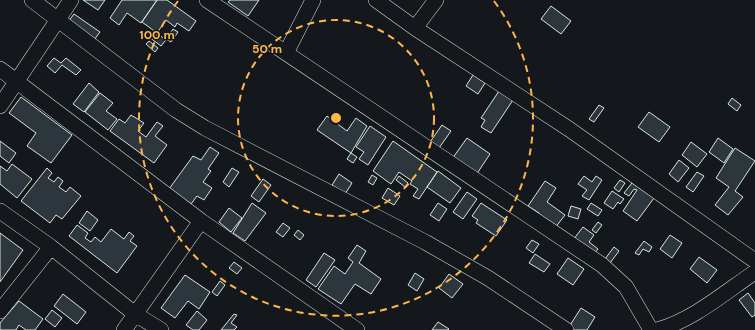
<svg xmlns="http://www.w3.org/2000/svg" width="755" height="330" font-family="'DM Sans',sans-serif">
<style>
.building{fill:#2c363c;stroke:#d8e6dc}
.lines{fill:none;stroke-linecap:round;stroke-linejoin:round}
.minor-casing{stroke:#d8e6dc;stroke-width:16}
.minor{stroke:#14181c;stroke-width:15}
.ring{fill:none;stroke:#ffb74d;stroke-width:2;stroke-dasharray:7 5}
.centre{fill:#ffb74d;stroke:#14181c;stroke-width:2}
.ring-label{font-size:12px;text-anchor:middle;font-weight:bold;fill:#ffb74d;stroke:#14181c;stroke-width:3;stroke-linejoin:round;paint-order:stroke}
</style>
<rect width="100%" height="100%" fill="#14181c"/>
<path class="building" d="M83,0h22l-7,10z
M122,0h35l-16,23 -14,-10 -8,12 -9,-7z
M157,0h10l29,21 -7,10 -12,-8 -2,4 -9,-7 -9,13 -15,-11z
M230,0h29l-11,16 -20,-14z
M551,6l20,15 -10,13 -20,-15z
M74,14l26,18 -6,8 -26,-18z
M173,29l5,3 -7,10 -5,-3z
M154,31l12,9 -5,6 -12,-9z
M149,41l9,7 -3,4 -9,-8z
M54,58l7,5 5,-5 15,12 -5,5 -14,-10 -7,8 -8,-7z
M473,75l12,8 -7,11 -12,-8z
M89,83l10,9 -15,20 -11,-8z
M499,91l14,9 -22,33 -10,-6 4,-7 -4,-2z
M100,93l13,10 -7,8 11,8 -9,11 -23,-18z
M21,97l51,38 -21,28 -24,-17 9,-13 -27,-20z
M732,98l9,7 -4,6 -9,-7z
M599,105l5,3 -10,14 -5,-3z
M649,112l21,15 -11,15 -21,-15z
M131,115l13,8 -6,8 8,6 11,-15 6,4 -8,10 12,9 -13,18 -44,-32 9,-12 6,4z
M327,116l20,15 9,-13 11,8 -16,27 -34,-23z
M442,125l9,6 -12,17 -9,-6z
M370,126l16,11 -18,28 -9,-6 5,-7 -8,-5z
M467,138l23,16 -14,21 -24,-16z
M718,138l15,11 -9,14 -15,-11z
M0,141l16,12 -7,10 -9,-7z
M393,141l44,31 -18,27 -6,-3 5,-7 -8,-5 2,-3 -13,-9 -8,12 -18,-13z
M691,142l16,12 -10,13 -15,-12z
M210,147l9,6 -11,16 3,2 -8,11 9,6 -8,12 -7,-4 -6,8 -22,-15 24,-33 8,4z
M735,148l20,13 -20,30 8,6 -15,18 -13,-10 14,-18 -13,-9z
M351,153l6,4 -4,6 -6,-4z
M679,160l10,8 -11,14 -9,-8z
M12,164l20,15 -15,19 -17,-14v-18l7,5z
M47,168l5,5 -4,5 6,4 4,-5 5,4 -4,6 7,5 4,-5 11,9 -19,23 -6,-4 -6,8 -29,-22z
M232,168l7,4 -10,15 -6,-5z
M438,171l23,17 -11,15 -23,-16z
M697,172l7,4 -11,16 -7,-5z
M339,174l13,9 -7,11 -13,-9z
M372,175l5,3 -4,7 -5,-3z
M399,176l9,7 -3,4 -9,-7z
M584,176l8,6 4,-6 6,4 -13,20 -7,-4 5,-6 -9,-6z
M263,179l8,6 -12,17 -8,-6z
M620,180l5,3 -6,9 -5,-4z
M545,181l11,7 -9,14 18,13 -10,13 -18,-12 2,-3 -11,-7z
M632,183l22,15 -17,23 -14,-10 14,-21 -3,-1 -5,7 -5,-3z
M388,188l12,8 -6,9 -12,-7z
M612,191l12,8 -4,5 -2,-2 -5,7 -9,-6z
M467,192l10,7 -14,20 -10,-7z
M252,203l14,10 -21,28 -12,-8z
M438,203l9,6 -8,12 -9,-6z
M481,203l26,17 -11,16 -20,-13 2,-3 -6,-4z
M591,203l11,7 -4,6 -11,-7z
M571,206l10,3 -3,10 -10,-3z
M229,208l13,10 -11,14 -12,-10z
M87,211l11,9 -8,11 -11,-8z
M598,222l4,3 -6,8 -4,-3z
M283,223l7,5 -7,9 -7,-5z
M77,225l11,8 -3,5 6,4 4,-5 6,5 10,-13 13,10 5,-7 5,4 -4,5 7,5 -20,27 -48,-37z
M583,227l11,8 -5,7 9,7 -5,6 -20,-15z
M298,230l6,5 -4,5 -6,-5z
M0,233l23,17 -23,32z
M670,235l12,8 -10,15 -12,-9z
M532,240l7,4 -6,9 -7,-5z
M644,241l8,6 -3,5 -6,-3 -4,6 -4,-2z
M357,245l9,6 -7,12 22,16 -10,15 -16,-10 -14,20 -23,-15 16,-23 11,8 8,-12 -5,-4z
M614,247l5,4 -9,12 -5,-4z
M324,253l11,7 -19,27 -10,-7z
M535,254l15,10 -6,8 -15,-9z
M699,257l18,13 -10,13 -17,-14z
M568,258l16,11 -11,16 -16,-11z
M234,262l8,6 -5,6 -8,-6z
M415,273l9,6 -7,12 -9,-6z
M449,274l14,10 -11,14 -13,-10z
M185,275l25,17 -11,17 -11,-8 -13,17 -14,-10z
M220,281l5,4 -8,11 -5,-4z
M748,293l7,10v12l-3,2 -13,-17z
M63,294l23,18 -9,12 -23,-18z
M19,301l24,18 -8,11h-9l-7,-5 -3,5h-16v-7z
M581,308l14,9 -8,13h-20z
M52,310l10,8 -7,9 -10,-8z
M197,311l10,9 -8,10h-6l-7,-5z
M234,314l3,1 -6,8 6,4 -3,3h-13z
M438,322l11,7 -1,1h-16z"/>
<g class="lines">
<defs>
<path id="minor" d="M32,0l144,110 29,18 220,114 63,36 78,52
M207,0l395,265 24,22 25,43
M376,0l39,28 154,101 186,132
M415,28l21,-28
M286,53l27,-53
M0,69l201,152 156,109
M0,106l71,-106
M0,211l51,36 84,67 26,16
M0,311l51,-64
M124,330l77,-109
M657,330c36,-10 67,-37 98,-58"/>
</defs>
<use href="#minor" class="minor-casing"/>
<use href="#minor" class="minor"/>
</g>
<g class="ring">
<circle cx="336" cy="118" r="98"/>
<path d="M494 1A197 197 0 1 1 178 1"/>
</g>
<circle cx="336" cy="118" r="6" class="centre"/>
<g class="ring-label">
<text x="157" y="39">100 m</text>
<text x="267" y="53">50 m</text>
</g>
</svg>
